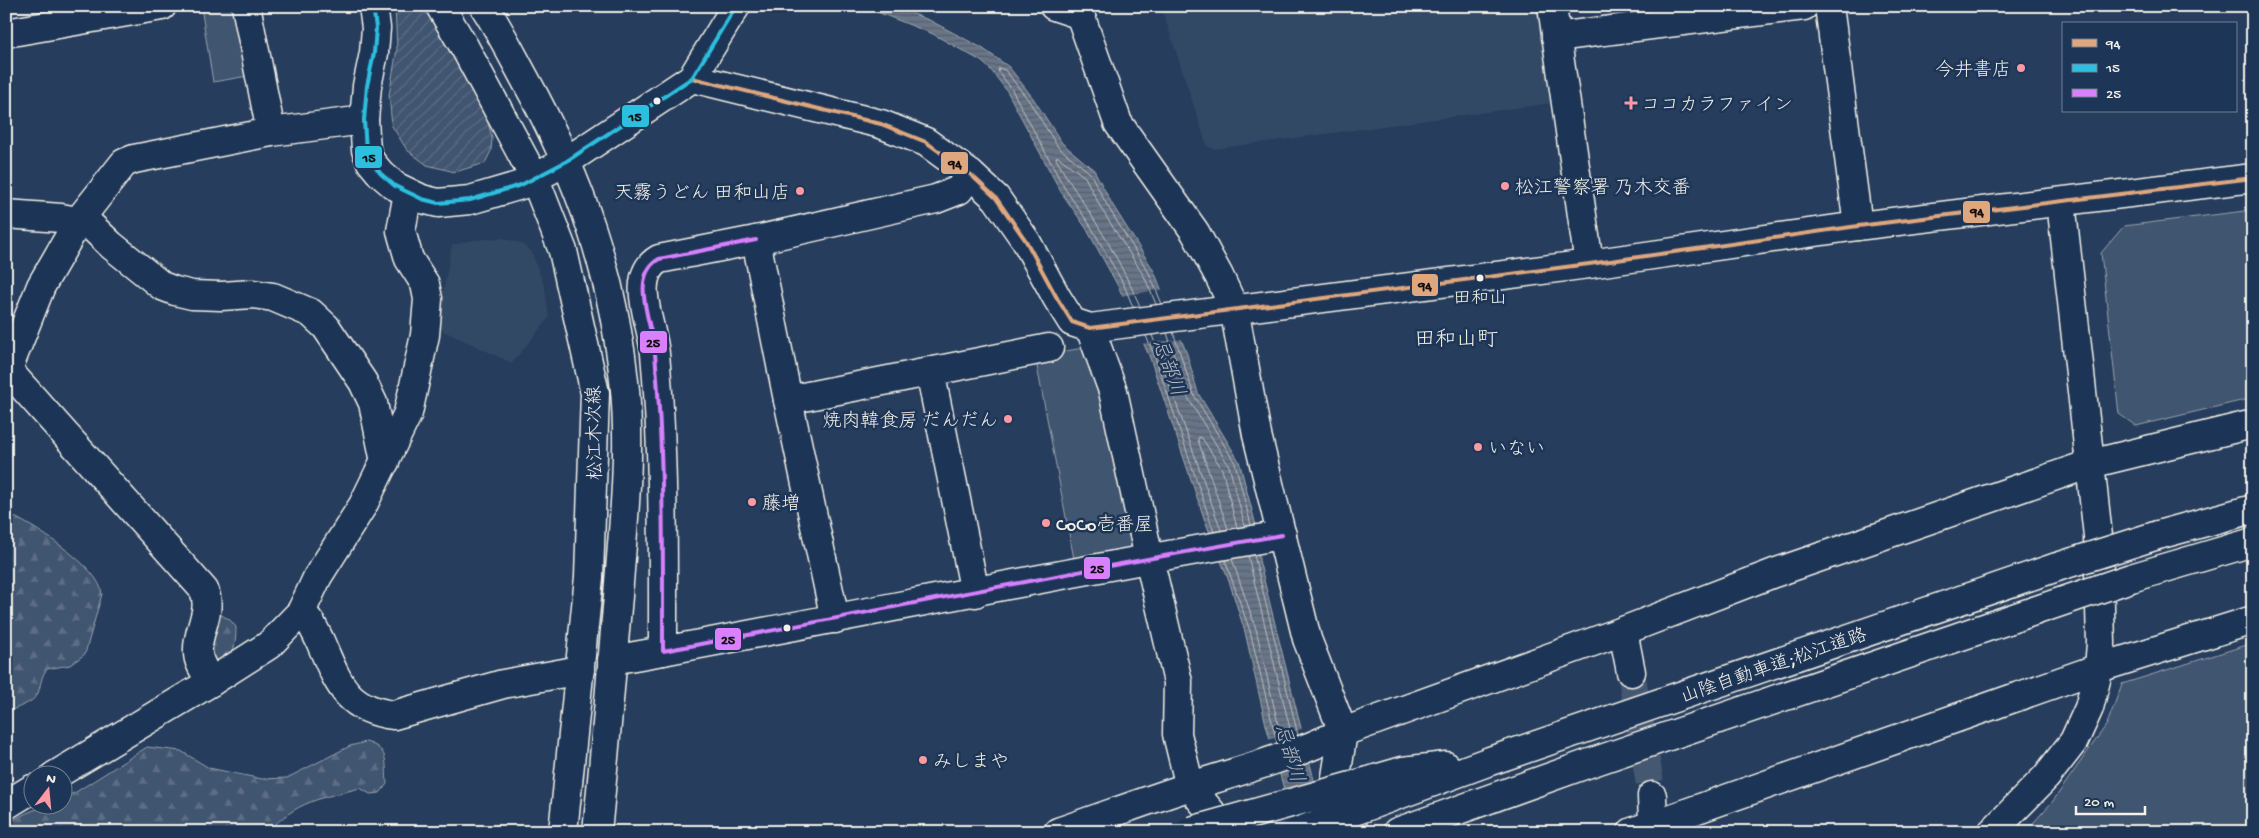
<svg xmlns="http://www.w3.org/2000/svg" width="2259" height="838" font-family="'Gochi Hand','Klee One',sans-serif">
	<defs>
		<pattern id="forest-firs" width="22" height="20" patternUnits="userSpaceOnUse" patternTransform="scale(1.25)"><rect width="22" height="20" fill="#40546f"/><path d="M5 1l3.5 6h-7zM16 11l3.5 6h-7z" fill="#5c6d84"/></pattern>
		<pattern id="garden-furrows" width="10" height="10" patternUnits="userSpaceOnUse" patternTransform="scale(1.25)"><rect width="10" height="10" fill="#40546f"/><path d="M-1 1l2-2M0 10L10 0M9 11l2-2" fill="none" stroke="#5c6d84"/></pattern>
		<pattern id="water-rules" width="6" height="5" patternUnits="userSpaceOnUse" patternTransform="scale(1.25)"><rect width="6" height="5" fill="#677588"/><path d="M0 2.5h6" fill="none" stroke="#585e67"/></pattern>
	</defs>
	<rect width="100%" height="100%" fill="#263d5d"/>
	<filter id="ink" filterUnits="userSpaceOnUse"><feTurbulence type="fractalNoise" baseFrequency=".02" numOctaves="2"/><feDisplacementMap in="SourceGraphic" scale="10" xChannelSelector="R" yChannelSelector="G"/><feConvolveMatrix kernelMatrix="1 2 1 2 8 2 1 2 1" color-interpolation-filters="sRGB"/></filter>
	<g filter="url(#ink)">
		<!-- built -->
		<g fill="#334966">
			<polygon points="1161,6 1543,6 1552,103 1214,149 1207,146"/>
			<polygon points="502,238 520,243 531,251 545,288 549,318 512,363 437,328 452,245 473,240"/>
		</g>
		<!-- forest -->
		<g fill="url(#forest-firs)" stroke="#9aa2ac">
			<path d="M6 513C30 523 101 567 102 594L85 654 70 665 47 669C41 676 41 685 38 693 34 703 16 708 6 712Z"/>
			<path d="M221 615 229 619 236 627C236 645 234 662 213 663L206 655 215 617Z"/>
			<path d="M366 742C390 749 385 762 387 784L380 793 370 794 360 788C322 798 296 801 268 832H6V824C28 812 37 806 62 806L63 798 76 792 147 747 181 751 209 768 262 779 287 778 350 746Z"/>
		</g>
		<!-- park -->
		<g fill="#40546f" stroke="#9aa2ac">
			<polygon points="236,6 248,76 213,82 201,7"/>
			<polygon points="2253,210 2253,398 2136,426 2119,414 2101,253 2124,226"/>
			<polygon points="1090,347 1136,542 1133,549 1074,559 1035,356"/>
			<polygon points="2253,643 2253,832 2025,832 2053,801 2107,724 2122,684"/>
		</g>
		<!-- garden -->
		<polygon fill="url(#garden-furrows)" stroke="#9aa2ac" points="395,6 423,6 485,111 492,138 491,151 485,163 455,172 427,165 407,150 392,126 389,95 397,49"/>
		<!-- water -->
		<polygon fill="url(#water-rules)" stroke="#9fa7ae" points="862,6 894,6 931,21 982,48 1009,67 1033,98 1062,143 1094,170 1112,204 1154,271 1187,354 1198,393 1239,461 1259,537 1259,560 1327,832 1296,832 1266,725 1245,632 1230,584 1204,518 1150,358 1119,288 1086,228 1061,192 1007,91 990,69 981,61 933,34"/>
		<!-- pier -->
		<g fill="#263d5d">
			<polygon points="1165,289 1184,339 1141,344 1120,296"/>
			<polygon points="1304,728 1311,757 1276,769 1268,740"/>
		</g>
		<g fill="none" stroke-linecap="round" stroke-linejoin="round">
			<!-- shore -->
			<g stroke="#bcbfc2" stroke-width="1">
				<path d="M1140 306C1127 277 1112 248 1095 221 1082 200 1068 181 1056 159L1057 156 1085 177 1102 210 1144 276 1156 304"/>
				<polyline points="1133,307 1124,285 1090,225 1065,189 1011,88 998,71 999,68 1005,70 1029,101 1058,147 1090,173 1108,207 1149,273 1162,304"/>
				<polyline points="1173,332 1194,395 1235,463 1251,525"/>
				<polyline points="1167,333 1188,398 1229,466 1245,526"/>
				<polyline points="1152,335 1221,530"/>
				<polyline points="1146,336 1155,357 1214,532"/>
				<polyline points="1228,529 1198,440 1199,437 1202,438 1222,469 1237,528"/>
				<polyline points="1254,555 1298,735"/>
				<polyline points="1248,556 1292,737"/>
				<polyline points="1232,559 1256,629 1282,741"/>
				<polyline points="1225,560 1250,631 1277,743"/>
			</g>
			<!-- minor-tunnel -->
			<polyline stroke="#455872" stroke-width="28" stroke-dasharray="28 14" stroke-linecap="butt" points="1631,672 1652,796"/>
			<defs>
				<g id="minor">
					<polyline points="246,6 271,132 364,120"/>
					<polyline points="373,6 376,28 374,53 367,86 364,120 366,150 371,162 381,174 395,186 422,199 438,203 470,200 521,185 567,161 692,78 736,6"/>
					<polyline points="1054,6 1078,14 1082,20 1118,123 1195,232 1219,276 1234,308 1257,435 1307,639 1343,732 1336,777 1354,832"/>
					<polyline points="1552,6 1589,264"/>
					<polyline points="1829,6 1858,226"/>
					<polyline points="6,33 162,6"/>
					<polyline points="1556,37 1804,6"/>
					<polyline points="692,78 881,124 926,142 970,174 996,198 1026,241 1057,298 1072,322 1090,328 1589,264 1858,226 2253,178"/>
					<polyline points="6,214 61,218 88,223 111,245 162,286 175,291 192,295 221,296 253,294 273,297 311,313 326,327 363,382 373,403 385,462"/>
					<path d="M756 240 659 259C628 277 653 325 655 354 664 453 663 552 663 651 869 613 1075 570 1282 535"/>
					<polyline points="1090,328 1113,391 1149,558 1178,682 1177,734 1190,787 1212,813 1217,832"/>
					<path d="M6 368 204 590C213 613 196 631 198 653 198 663 206 673 211 682"/>
					<polyline points="8,369 41,286 79,220 124,163 134,159 271,132"/>
					<polyline points="930,371 975,593"/>
					<polyline points="788,400 756,240 936,199 959,190 970,174"/>
					<path d="M301 612C311 620 314 629 320 641 338 682 345 709 394 715L503 684 580 670"/>
					<polyline points="835,619 788,400 1049,348"/>
					<polyline points="1623,631 1631,672"/>
					<polyline points="612,660 663,651"/>
					<polyline points="54,776 211,682 269,645 301,612 318,576 363,505 408,413 425,335 428,299 425,284 409,259 401,231 408,193"/>
					<polyline points="1652,796 1653,824"/>
					<polyline points="6,805 32,789"/>
					<path d="M1058 832C1102 817 1145 801 1188 787 1240 771 1294 756 1343 732L1623 631 1774 573 2090 464 2253 424"/>
					<polyline points="1632,832 2099,668 2253,620"/>
					<polyline points="1992,832 2046,777 2074,741 2089,708 2099,668 2101,643 2098,536 2061,202"/>
				</g>
				<g id="major">
					<polyline points="440,6 465,48 535,179 563,251 595,393 589,577 563,832"/>
					<path d="M484 6C499 29 511 53 524 77 580 179 614 274 625 390 631 458 623 528 618 596 611 675 605 753 597 832"/>
				</g>
				<g id="highway">
					<polyline points="2158,535 2253,509"/>
					<polyline points="2131,578 2253,542"/>
					<polyline points="1362,783 1403,771 1446,766"/>
					<polyline points="1368,806 1490,761 2057,567"/>
					<polyline points="1397,832 1587,764 2034,611"/>
				</g>
			</defs>
			<!-- minor casing -->
			<use href="#minor" stroke="#f4f1e8" stroke-width="31"/>
			<!-- major casing -->
			<use href="#major" stroke="#f4f1e8" stroke-width="31"/>
			<!-- highway casing -->
			<use href="#highway" stroke="#f4f1e8" stroke-width="31"/>
			<!-- minor -->
			<use href="#minor" stroke="#1d3557" stroke-width="28"/>
			<!-- major -->
			<use href="#major" stroke="#1d3557" stroke-width="28"/>
			<!-- highway -->
			<use href="#highway" stroke="#1d3557" stroke-width="28"/>
			<defs>
				<g id="highway-bridge">
					<polyline points="2057,567 2158,535"/>
					<polyline points="2034,611 2131,578"/>
					<polyline points="1191,831 1362,783"/>
					<polyline points="1297,832 1368,806"/>
				</g>
			</defs>
			<!-- highway-bridge casing -->
			<use href="#highway-bridge" stroke="#f4f1e8" stroke-width="31" stroke-linecap="butt"/>
			<!-- highway-bridge -->
			<use href="#highway-bridge" stroke="#1d3557" stroke-width="28"/>
			<defs>
				<polyline id="bus-1" points="692,78 881,124 926,142 970,174 996,198 1026,241 1057,298 1072,322 1090,328 1589,264 1858,226 2253,178"/>
				<polyline id="bus-2" points="373,6 376,28 374,53 367,86 364,120 366,150 371,162 381,174 395,186 422,199 438,203 470,200 521,185 567,161 692,78 736,6"/>
				<path id="bus-3" d="M756 240 659 259C628 277 653 325 655 354 664 453 663 552 663 651 869 613 1075 570 1282 535"/>
			</defs>
			<!-- bus-1 casing -->
			<use href="#bus-1" stroke="#1d3557" stroke-width="8"/>
			<!-- bus-2 casing -->
			<use href="#bus-2" stroke="#1d3557" stroke-width="8"/>
			<!-- bus-3 casing -->
			<use href="#bus-3" stroke="#1d3557" stroke-width="8"/>
			<!-- bus-1 -->
			<use href="#bus-1" stroke="#dfa77e" stroke-width="4"/>
			<!-- bus-2 -->
			<use href="#bus-2" stroke="#2dbfdf" stroke-width="4"/>
			<!-- bus-3 -->
			<use href="#bus-3" stroke="#d880ff" stroke-width="4"/>
		</g>
	</g>
	<!-- markers -->
	<g fill="#ff9aa2" stroke="#1d3557" stroke-width="2">
		<circle cx="2021" cy="68" r="5"/>
		<path d="M1628.5 95.5h5v5h5v5h-5v5h-5v-5h-5v-5h5z"/>
		<circle cx="1505" cy="186" r="5"/>
		<circle cx="800" cy="191" r="5"/>
		<circle cx="1008" cy="419" r="5"/>
		<circle cx="1478" cy="447" r="5"/>
		<circle cx="752" cy="502" r="5"/>
		<circle cx="1046" cy="523" r="5"/>
		<circle cx="923" cy="760" r="5"/>
	</g>
	<g fill="#f4f1e8" stroke="#1d3557" stroke-width="2">
		<circle cx="657" cy="101" r="4.5"/>
		<circle cx="1480" cy="278" r="4.5"/>
		<circle cx="787" cy="628" r="4.5"/>
	</g>
	<g text-anchor="middle" stroke-width="5" stroke-linejoin="round" paint-order="stroke">
		<!-- bus labels -->
		<g font-size="18" fill="#f4f1e8" stroke="#1d3557">
			<text x="1480" y="303">田和山</text>
		</g>
		<!-- poi labels -->
		<g font-size="19" fill="#f4f1e8" stroke="#1d3557" text-anchor="start">
			<text x="2011" y="75" text-anchor="end">今井書店</text>
			<text x="1641" y="110">ココカラファイン</text>
			<text x="1515" y="193">松江警察署 乃木交番</text>
			<text x="790" y="198" text-anchor="end">天霧うどん 田和山店</text>
			<text x="998" y="426" text-anchor="end">焼肉韓食房 だんだん</text>
			<text x="1488" y="454">いない</text>
			<text x="762" y="509">藤増</text>
			<text x="1056" y="530">CoCo壱番屋</text>
			<text x="933" y="767">みしまや</text>
		</g>
		<!-- street labels -->
		<g font-size="19" fill="#f4f1e8" stroke="#1d3557">
			<text transform="translate(593 433) rotate(-91)" y="7">松江木次線</text>
			<text transform="translate(1773 664) rotate(-19)" y="7">山陰自動車道;松江道路</text>
		</g>
		<!-- water labels -->
		<g font-size="20" font-style="italic" fill="#bcbfc2" stroke="#1d3557">
			<text transform="translate(1170 367) rotate(70)" y="7">忌部川</text>
			<text transform="translate(1291 753) rotate(74)" y="7">忌部川</text>
		</g>
		<!-- quarter labels -->
		<g font-size="21" fill="#f4f1e8" stroke="#1d3557">
			<text x="1456" y="345">田和山町</text>
		</g>
	</g>
	<g stroke="#1d3557" stroke-width="2">
		<rect x="621" y="104" width="29" height="24" rx="5" fill="#2dbfdf"/>
		<rect x="354" y="145" width="29" height="24" rx="5" fill="#2dbfdf"/>
		<rect x="940" y="151" width="29" height="24" rx="5" fill="#dfa77e"/>
		<rect x="1962" y="200" width="29" height="24" rx="5" fill="#dfa77e"/>
		<rect x="1411" y="273" width="28" height="24" rx="5" fill="#dfa77e"/>
		<rect x="639" y="330" width="29" height="24" rx="5" fill="#d880ff"/>
		<rect x="1083" y="556" width="28" height="24" rx="5" fill="#d880ff"/>
		<rect x="714" y="627" width="28" height="24" rx="5" fill="#d880ff"/>
	</g>
	<g font-size="14" text-anchor="middle" font-weight="bold" fill="#111">
		<text x="635" y="121">15</text>
		<text x="369" y="162">15</text>
		<text x="955" y="168">94</text>
		<text x="1977" y="216">94</text>
		<text x="1425" y="290">94</text>
		<text x="653" y="347">25</text>
		<text x="1097" y="573">25</text>
		<text x="728" y="644">25</text>
	</g>
	<!-- margin -->
	<rect width="2259" height="838" fill="none" stroke="#1d3557" stroke-width="25"/>
	<rect x="12" y="12" width="2234" height="813" fill="none" stroke="#f4f1e8" stroke-width="2" filter="url(#ink)"/>
	<!-- legend -->
	<rect x="2062" y="22" width="175" height="90" fill="#1d3557" stroke="#738091"/>
	<rect x="2072" y="39" width="25" height="8" fill="#dfa77e" stroke="#738091"/>
	<text x="2106" y="48" font-size="15" fill="#f4f1e8">94</text>
	<rect x="2072" y="64" width="25" height="8" fill="#2dbfdf" stroke="#738091"/>
	<text x="2106" y="72" font-size="15" fill="#f4f1e8">15</text>
	<rect x="2072" y="89" width="25" height="8" fill="#d880ff" stroke="#738091"/>
	<text x="2106" y="98" font-size="15" fill="#f4f1e8">25</text>
	<!-- north arrow -->
	<g transform="translate(48 790) rotate(16)"><circle r="24" fill="#1d3557" stroke="#738091"/>
	<path d="M0-4L9 19L0 12L-9 19Z" fill="#ff9aa2"/>
	<text y="-8" font-size="14" font-weight="bold" text-anchor="middle" fill="#f4f1e8">N</text>
	</g>
	<!-- scale -->
	<path d="M2076 806v8h69v-8" fill="none" stroke="#f4f1e8" stroke-width="2.5"/>
	<text x="2084" y="806" font-size="15" fill="#f4f1e8" stroke="#1d3557" stroke-width="4" paint-order="stroke">20 m</text>
</svg>
